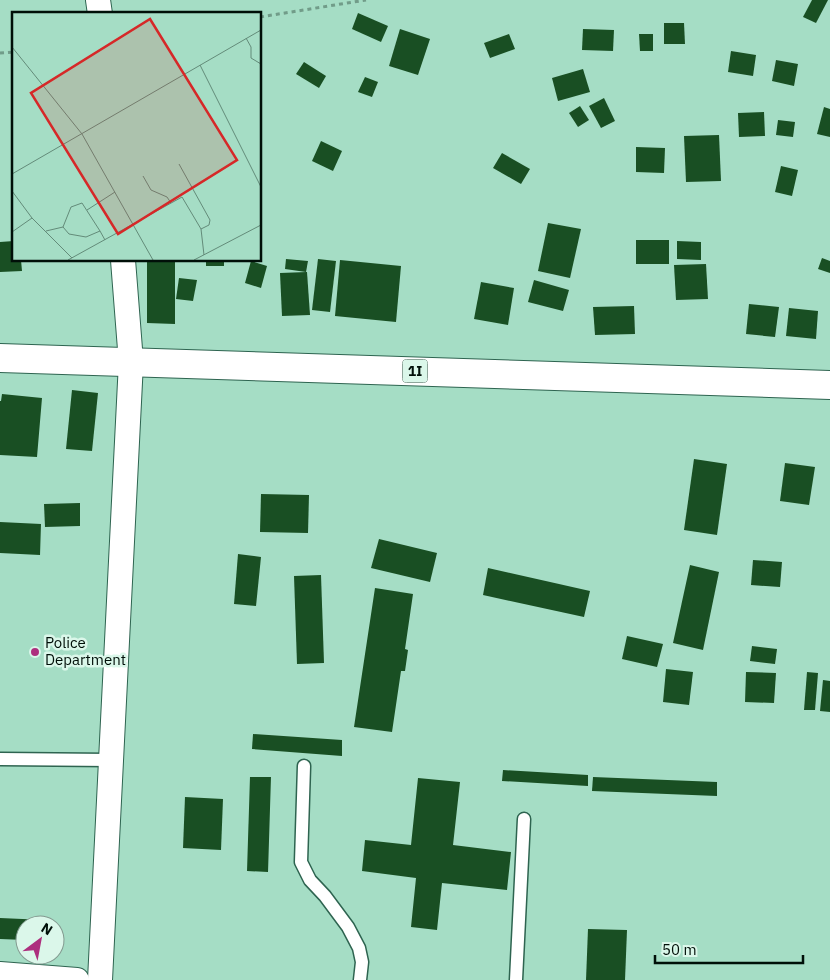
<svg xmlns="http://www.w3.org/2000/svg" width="830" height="980" font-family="'IBM Plex Sans',sans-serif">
	<rect width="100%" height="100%" fill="#a5ddc5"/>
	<!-- building -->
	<g fill="#194f23">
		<polygon points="812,0 828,0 816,23 803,17"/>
		<polygon points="358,13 388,26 381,42 352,29"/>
		<polygon points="664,23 684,23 685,44 664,44"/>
		<polygon points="400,29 430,39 418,75 389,66"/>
		<polygon points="583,29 614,30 613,51 582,50"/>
		<polygon points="509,34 515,49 490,58 484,43"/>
		<polygon points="639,34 653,34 653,51 640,51"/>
		<polygon points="731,51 756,55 753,76 728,72"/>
		<polygon points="776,60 798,64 794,86 772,81"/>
		<polygon points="304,62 326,76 319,88 296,74"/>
		<polygon points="583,69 590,92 558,101 552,78"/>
		<polygon points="365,77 378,82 372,97 358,92"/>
		<polygon points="604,98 615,121 601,128 589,106"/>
		<polygon points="580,106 589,120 578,127 569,113"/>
		<polygon points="824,107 830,109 830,137 817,134"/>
		<polygon points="764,112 765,136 739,137 738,113"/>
		<polygon points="778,120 795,122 793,137 776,135"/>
		<polygon points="719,135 721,181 686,182 684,136"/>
		<polygon points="321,141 342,151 333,171 312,161"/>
		<polygon points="636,147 665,148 664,173 636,172"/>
		<polygon points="502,153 530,169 521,184 493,168"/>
		<polygon points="781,166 798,170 792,196 775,192"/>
		<polygon points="548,223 581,229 570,278 538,271"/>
		<rect x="636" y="240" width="33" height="24"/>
		<polygon points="14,241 14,260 21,260 22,271 0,272 0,242"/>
		<polygon points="677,241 701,242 701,260 677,259"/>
		<polygon points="822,258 830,261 830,273 818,269"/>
		<polygon points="286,259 308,261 306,272 285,269"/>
		<polygon points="318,259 336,261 330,312 312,310"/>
		<polygon points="147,260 175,260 175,324 147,323"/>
		<rect x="206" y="260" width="18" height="6"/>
		<polygon points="340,260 401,266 396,322 335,316"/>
		<polygon points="251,261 267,266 261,288 245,283"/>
		<polygon points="706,264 708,299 676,300 674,265"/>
		<polygon points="307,272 310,315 282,316 280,273"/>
		<polygon points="179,278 197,280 193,301 176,299"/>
		<polygon points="534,280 569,290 563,311 528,302"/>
		<polygon points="481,282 514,288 508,325 474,319"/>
		<polygon points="749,304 779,307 775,337 746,334"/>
		<polygon points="634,306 635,334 595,335 593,307"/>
		<polygon points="789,308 818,311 816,339 786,336"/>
		<polygon points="72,390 98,393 92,451 66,449"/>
		<polygon points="2,394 42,398 37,457 0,455 0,401 1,401"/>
		<polygon points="694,459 727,464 717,535 684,530"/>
		<polygon points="785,463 815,467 809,505 780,501"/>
		<polygon points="261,494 309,495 308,533 260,532"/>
		<polygon points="80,503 80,526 45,527 44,504"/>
		<polygon points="0,522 41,524 40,555 0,553"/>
		<polygon points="379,539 437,553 430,582 371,568"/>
		<polygon points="238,554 261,557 256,606 234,604"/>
		<polygon points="753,560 782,562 780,587 751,585"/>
		<polygon points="690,565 719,572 703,650 673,643"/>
		<polygon points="488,568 590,591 584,617 483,595"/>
		<polygon points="321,575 324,663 297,664 294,576"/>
		<polygon points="375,588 413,594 405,649 408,650 405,671 401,671 392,732 354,727"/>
		<polygon points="627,636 663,644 657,667 622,659"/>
		<polygon points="752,646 777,649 775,664 750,661"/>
		<polygon points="666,669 693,672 689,705 663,702"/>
		<polygon points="746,672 776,673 774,703 745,702"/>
		<polygon points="807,672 818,673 815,710 804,710"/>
		<polygon points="823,680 830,681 830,712 820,711"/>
		<polygon points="253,734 342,740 342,756 252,749"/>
		<polygon points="503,770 588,775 588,786 502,781"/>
		<polygon points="250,777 271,777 268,872 247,871"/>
		<polygon points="593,777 717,782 717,796 592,791"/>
		<polygon points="418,778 460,782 453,845 511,852 507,890 442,883 437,930 411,927 416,878 362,871 365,840 411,845"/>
		<polygon points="185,797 223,799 221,850 183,848"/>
		<polygon points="0,918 45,920 45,925 25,925 25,940 0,939"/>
		<polygon points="588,929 627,930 625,980 586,980"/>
	</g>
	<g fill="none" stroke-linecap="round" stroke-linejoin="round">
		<defs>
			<g id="service">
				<polyline points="0,759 111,760"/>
				<polyline points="304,766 301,862 310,880 325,896 348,927 359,948 362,962 360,980"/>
				<polyline points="516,980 524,819"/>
			</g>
			<g id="minor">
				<polyline points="98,0 100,14"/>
				<polyline points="0,974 77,980"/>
				<polyline points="100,980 131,362 123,260"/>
			</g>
			<polyline id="trunk" points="0,358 830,385"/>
		</defs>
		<!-- service casing -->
		<use href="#service" stroke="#2e6450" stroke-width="15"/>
		<!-- minor casing -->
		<use href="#minor" stroke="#2e6450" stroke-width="26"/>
		<!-- trunk casing -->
		<use href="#trunk" stroke="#2e6450" stroke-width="30"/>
		<!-- path -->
		<g stroke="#719c89" stroke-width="3" stroke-dasharray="4 4" stroke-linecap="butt">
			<polyline points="260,17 366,0"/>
			<polyline points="0,53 14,52"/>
		</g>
		<!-- service -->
		<use href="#service" stroke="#fff" stroke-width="12"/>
		<!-- minor -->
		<use href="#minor" stroke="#fff" stroke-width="24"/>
		<!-- trunk -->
		<use href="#trunk" stroke="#fff" stroke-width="28"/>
	</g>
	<!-- markers -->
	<circle fill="#ad2f7e" stroke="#dbf7ea" stroke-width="2" cx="35" cy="652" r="5"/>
	<g text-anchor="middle" stroke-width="5" stroke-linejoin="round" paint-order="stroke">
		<!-- shield labels -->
		<rect fill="#dbf7ea" stroke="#42554c" stroke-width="1" x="402.5" y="359.5" width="25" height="23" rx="4"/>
		<g font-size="14" font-weight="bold" fill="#000f08">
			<text x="415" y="376">1I</text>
		</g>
		<!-- poi labels -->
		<g font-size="15" fill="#000f08" stroke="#dbf7ea" text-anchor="start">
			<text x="45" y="648">Police<tspan x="45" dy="17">Department</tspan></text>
		</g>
	</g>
	<!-- overview -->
	<g transform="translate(12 12)">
		<rect width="249" height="249" fill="#a5ddc5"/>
		<path fill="none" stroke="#638b79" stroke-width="1" d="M234 26 239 35V46L249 52M0 35 70 122 141 248M188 53 249 175M167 152 198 208 197 213 189 217M0 162 249 18M131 164 139 178 155 185 159 191M0 179 20 206 0 220M75 198 103 180M20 206 60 246M51 215 59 195 70 191 88 219M34 219 51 215 57 222 74 225 88 219 93 228M56 248 170 185 189 217 192 243M182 248 249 213"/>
		<path fill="#d62828" fill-opacity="0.15" stroke="#d62828" stroke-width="2.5" d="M138 7 225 148 106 222 19 81Z"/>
		<rect width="249" height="249" fill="none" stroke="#000f08" stroke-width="2.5"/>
	</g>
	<!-- north arrow -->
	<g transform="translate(40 940) rotate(32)"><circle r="24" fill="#dbf7ea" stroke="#839a90"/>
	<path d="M0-4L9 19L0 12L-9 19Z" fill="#ad2f7e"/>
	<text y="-8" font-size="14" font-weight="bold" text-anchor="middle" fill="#000f08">N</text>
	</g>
	<!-- scale -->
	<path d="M655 955v8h148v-8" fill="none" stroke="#000f08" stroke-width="2.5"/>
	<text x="662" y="955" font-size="15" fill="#000f08" stroke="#dbf7ea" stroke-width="4" paint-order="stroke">50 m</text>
</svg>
